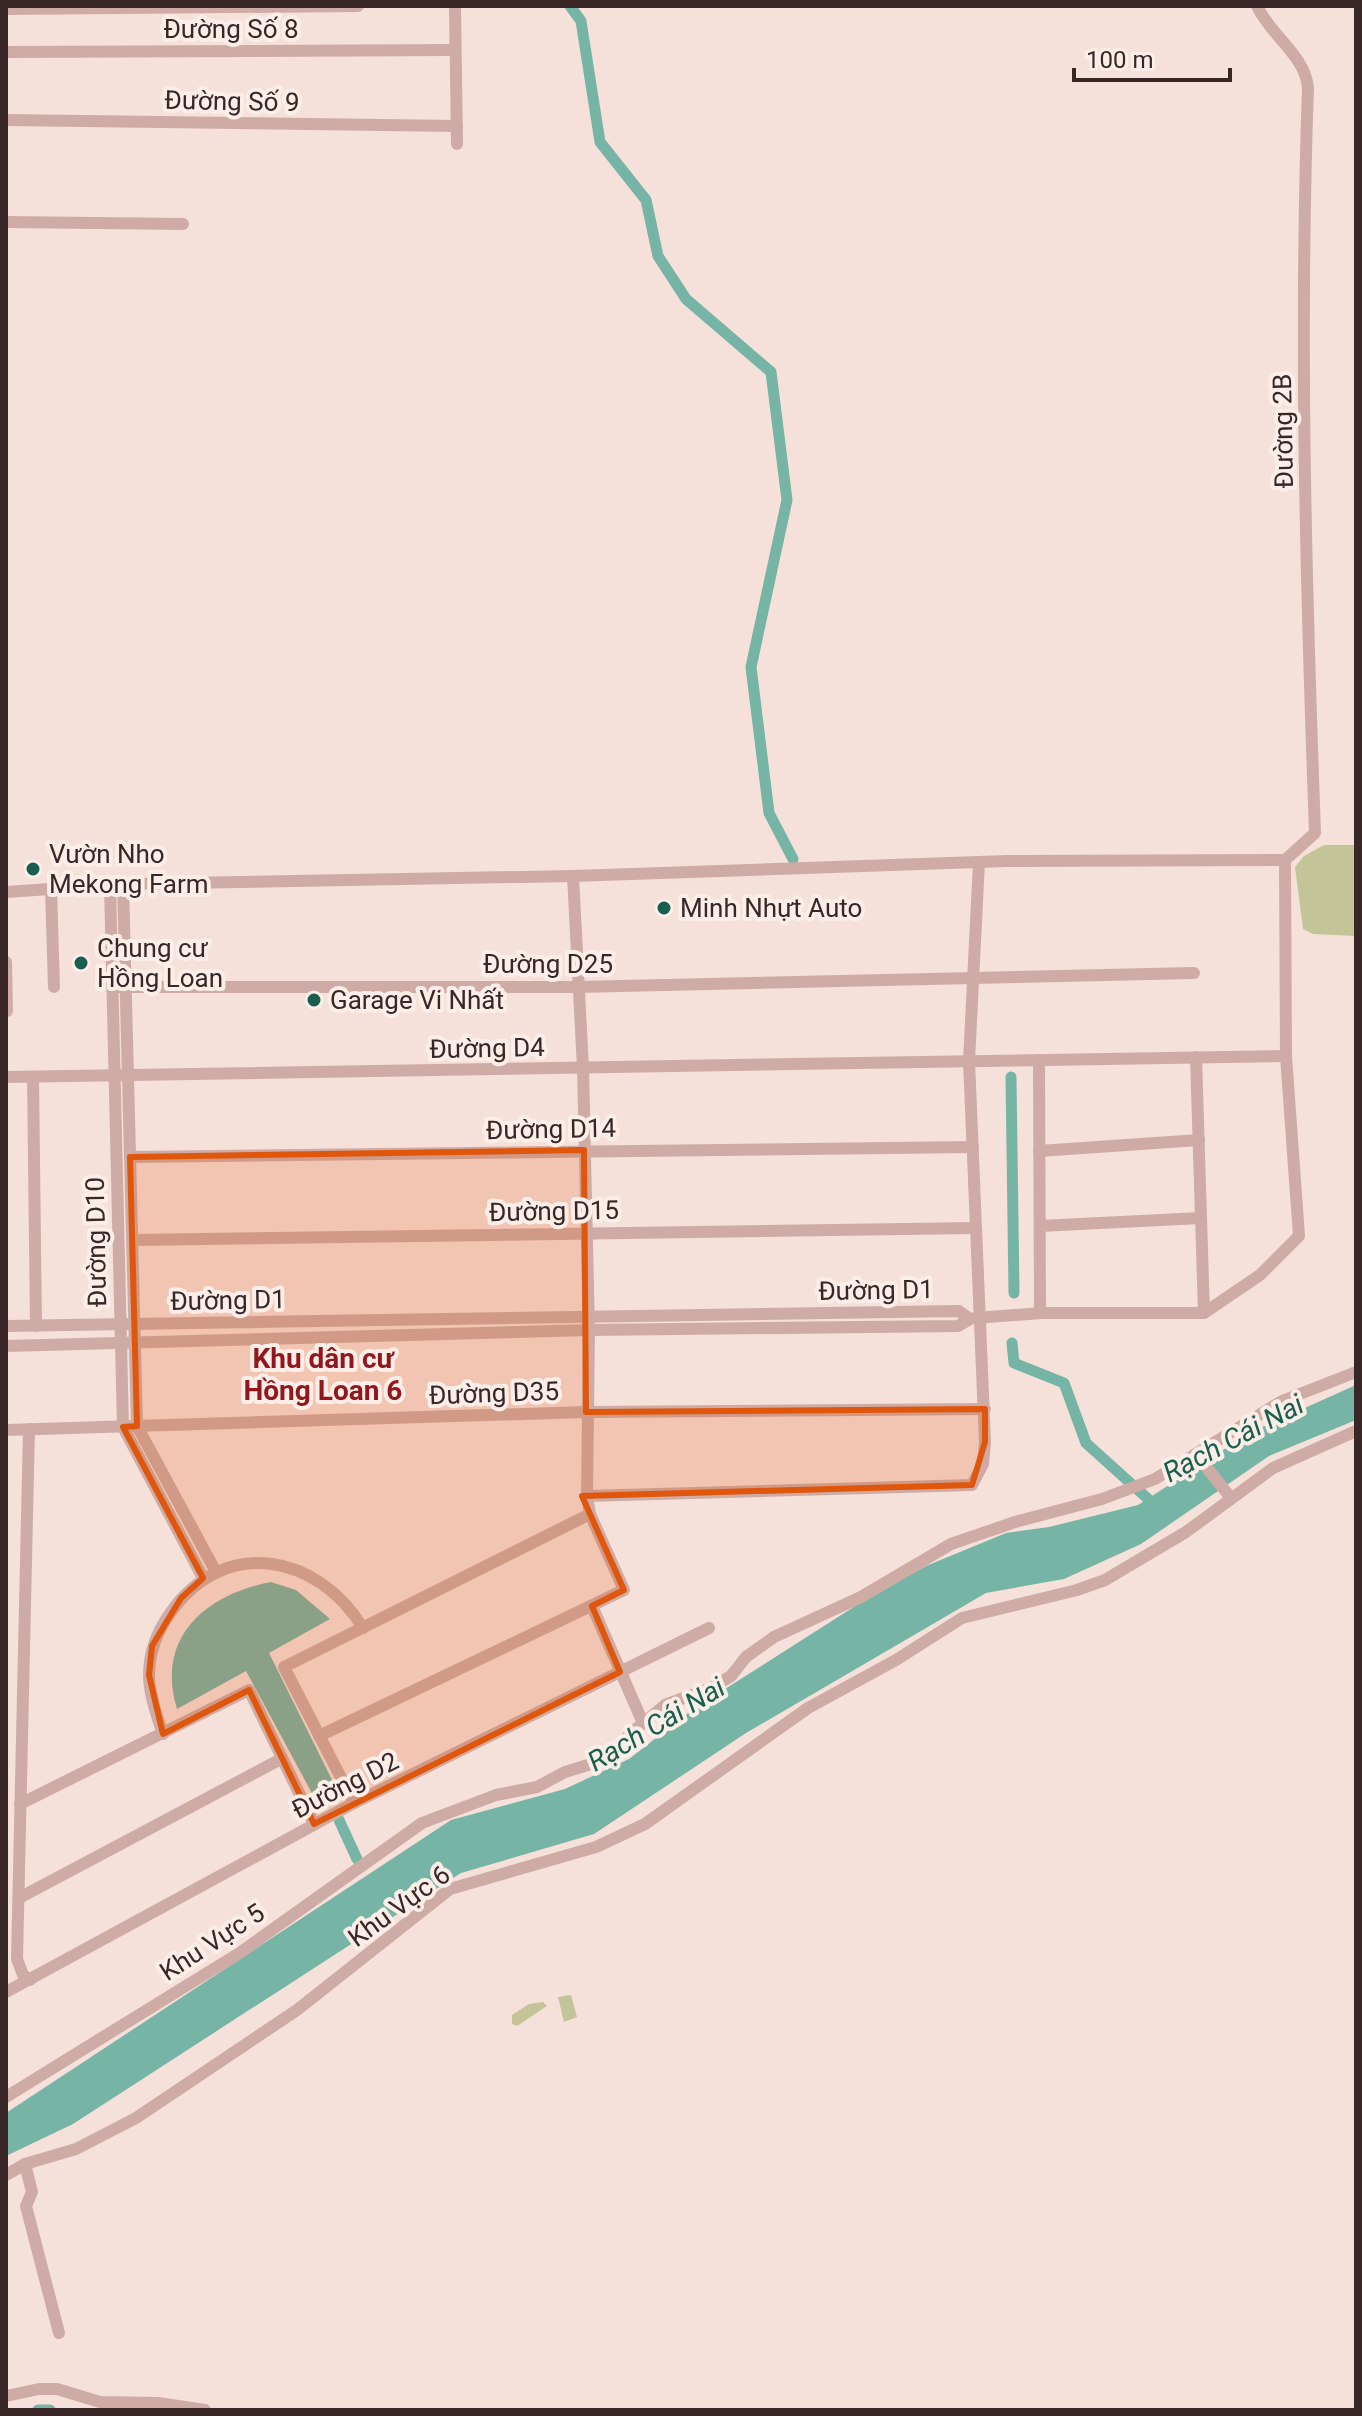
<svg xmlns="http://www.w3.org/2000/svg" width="1362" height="2416" font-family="Roboto,sans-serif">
	<rect width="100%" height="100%" fill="#f5e1da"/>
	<!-- green -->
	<g fill="#c3c599">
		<polygon points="1324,845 1356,845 1356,936 1313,934 1303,929 1295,867 1304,856"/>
		<polygon points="571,1995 577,2017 564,2022 558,1997"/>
		<polygon points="543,2002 547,2006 517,2026 512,2024 512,2015 529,2004"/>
	</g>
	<!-- water -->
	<g fill="#76b5a5">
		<polygon points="1356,1385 1356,1420 1269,1456 1141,1544 1064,1579 986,1593 746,1733 594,1834 461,1873 73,2124 6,2156 6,2113 451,1820 565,1789 629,1759 692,1710 860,1603 926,1566 1006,1533 1049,1527 1138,1505 1251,1432"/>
		<path d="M271 1582 296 1590 330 1619 269 1653 340 1796 320 1808 246 1671 177 1709C155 1637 206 1594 271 1582Z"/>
	</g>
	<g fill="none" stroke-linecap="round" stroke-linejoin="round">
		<!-- canal -->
		<g stroke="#76b5a5" stroke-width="11">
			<polyline points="570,6 581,21 600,142 646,200 658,256 686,299 771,372 787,500 751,667 769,813 793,859"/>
			<polyline points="1011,1077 1014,1293"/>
			<polyline points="1012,1343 1014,1363 1064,1383 1086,1443 1157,1507"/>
			<polyline points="339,1820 357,1859"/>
			<polyline points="38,2410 50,2410"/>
		</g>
		<!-- minor -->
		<g stroke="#ceaca5" stroke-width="12">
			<polyline points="455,6 457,144"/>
			<path d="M1257 6C1271 36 1305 55 1308 88 1299 337 1306 585 1315 833L1285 860"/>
			<polyline points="6,9 358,6"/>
			<polyline points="6,52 455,50"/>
			<polyline points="6,120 457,126"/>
			<polyline points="6,222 183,224"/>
			<polyline points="123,884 137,1426 216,1572"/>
			<polyline points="110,885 123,1427 203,1578"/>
			<polyline points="51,889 54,987"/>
			<polyline points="6,892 123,884 573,876 1007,861 1285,860"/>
			<polyline points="6,962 7,1011"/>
			<polyline points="113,987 577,987 1194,973"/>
			<polyline points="1196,1057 1204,1313"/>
			<polyline points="1039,1060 1040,1313"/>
			<polyline points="6,1077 1286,1056"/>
			<polyline points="33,1077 36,1326"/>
			<polyline points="1039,1151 1199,1140"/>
			<polyline points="130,1157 973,1147"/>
			<polyline points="1040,1226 1201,1218"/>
			<polyline points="133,1240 975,1228"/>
			<polyline points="975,1318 1042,1313 1204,1313 1260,1275 1299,1236 1286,1056 1285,860"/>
			<polyline points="6,1326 959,1311 970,1319 958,1326 589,1330 6,1346"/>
			<polyline points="29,1429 17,1959 23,1975 30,1980"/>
			<polyline points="6,1430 586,1412 985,1409"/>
			<polyline points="1196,1454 1231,1498"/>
			<polyline points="587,1496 972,1485 983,1464 985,1442 969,1061 979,862"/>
			<polyline points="592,1606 643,1723"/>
			<path d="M163 1734C157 1716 149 1694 149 1675 149 1652 158 1630 171 1612 225 1536 318 1554 363 1628"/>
			<polyline points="319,1736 624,1590 590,1514 587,1496 589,1330 583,1068 573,876"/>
			<polyline points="354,1803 284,1667 590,1514"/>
			<polyline points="20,1804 249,1690 314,1824"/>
			<polyline points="19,1898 281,1759"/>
			<polyline points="6,1992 354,1803 709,1628"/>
			<polyline points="6,2097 241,1952 422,1823 496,1795 537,1787 565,1772 611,1758 630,1734 665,1705 711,1688 731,1676 746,1657 774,1637 861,1597 951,1544 1015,1522 1102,1499 1155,1479 1282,1401 1356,1372"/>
			<polyline points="25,2164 32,2192 26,2206 59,2333"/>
			<polyline points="6,2175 25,2164 76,2149 136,2118 297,2010 450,1889 596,1847 645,1824 808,1708 896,1660 962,1618 1077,1590 1105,1580 1186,1532 1273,1468 1356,1431"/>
			<polyline points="6,2396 39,2389 57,2389 100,2402 158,2403 205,2410"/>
		</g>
	</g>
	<!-- marked area -->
	<path fill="#df560d" fill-opacity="0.2" stroke="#df560d" stroke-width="6" stroke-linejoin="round" d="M584 1150 586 1412 985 1409V1442L972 1485 582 1496 624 1590 592 1606 620 1672 314 1824 249 1690 163 1734 149 1675 152 1646 181 1598 203 1578 123 1427 137 1426 130 1157Z"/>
	<!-- markers -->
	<g fill="#185f4f" stroke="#fbede7" stroke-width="3">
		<circle cx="33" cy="869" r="8"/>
		<circle cx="664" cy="908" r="8"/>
		<circle cx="81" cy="963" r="8"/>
		<circle cx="314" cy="1000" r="8"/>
	</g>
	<g text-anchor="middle" stroke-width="8" stroke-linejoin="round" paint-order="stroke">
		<!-- street labels -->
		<g font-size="26" fill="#392727" stroke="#fbede7">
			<text x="231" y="38">Đường Số 8</text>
			<text transform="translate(232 101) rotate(1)" y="9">Đường Số 9</text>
			<text transform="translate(1283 431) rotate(-91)" y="9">Đường 2B</text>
			<text x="548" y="973">Đường D25</text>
			<text transform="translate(487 1048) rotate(-1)" y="9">Đường D4</text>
			<text transform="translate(551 1129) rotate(-1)" y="9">Đường D14</text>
			<text transform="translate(554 1211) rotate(-1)" y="9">Đường D15</text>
			<text transform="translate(96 1242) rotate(-91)" y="9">Đường D10</text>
			<text transform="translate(876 1290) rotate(-1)" y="9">Đường D1</text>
			<text transform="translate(228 1300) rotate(-1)" y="9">Đường D1</text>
			<text transform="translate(494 1393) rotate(-2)" y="9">Đường D35</text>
			<text transform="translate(345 1785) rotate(-27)" y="9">Đường D2</text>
			<text transform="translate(399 1906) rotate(-36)" y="9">Khu Vực 6</text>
			<text transform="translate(212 1942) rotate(-33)" y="9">Khu Vực 5</text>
		</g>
		<!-- poi labels -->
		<g font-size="26" fill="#392727" stroke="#fbede7" text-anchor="start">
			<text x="49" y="863">Vườn Nho<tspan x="49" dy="30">Mekong Farm</tspan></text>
			<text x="680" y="917">Minh Nhựt Auto</text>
			<text x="97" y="957">Chung cư<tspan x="97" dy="30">Hồng Loan</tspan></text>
			<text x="330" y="1009">Garage Vi Nhất</text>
		</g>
		<!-- neighbourhood labels -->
		<g font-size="28" font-weight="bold" fill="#91171d" stroke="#fbede7">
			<text x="323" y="1368">Khu dân cư<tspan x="323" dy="32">Hồng Loan 6</tspan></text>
		</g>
		<!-- water labels -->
		<g font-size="28" font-style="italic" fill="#185f4f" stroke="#fbede7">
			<text transform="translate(1233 1438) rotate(-28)" y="10">Rạch Cái Nai</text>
			<text transform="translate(656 1724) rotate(-31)" y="10">Rạch Cái Nai</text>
		</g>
	</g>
	<!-- border -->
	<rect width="1362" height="2416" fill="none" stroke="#392727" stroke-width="16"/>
	<!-- scale -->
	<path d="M1074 68v12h156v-12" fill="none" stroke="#392727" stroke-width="4"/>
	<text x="1086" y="68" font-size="24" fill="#392727" stroke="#fbede7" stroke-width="6" paint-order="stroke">100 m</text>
</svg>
